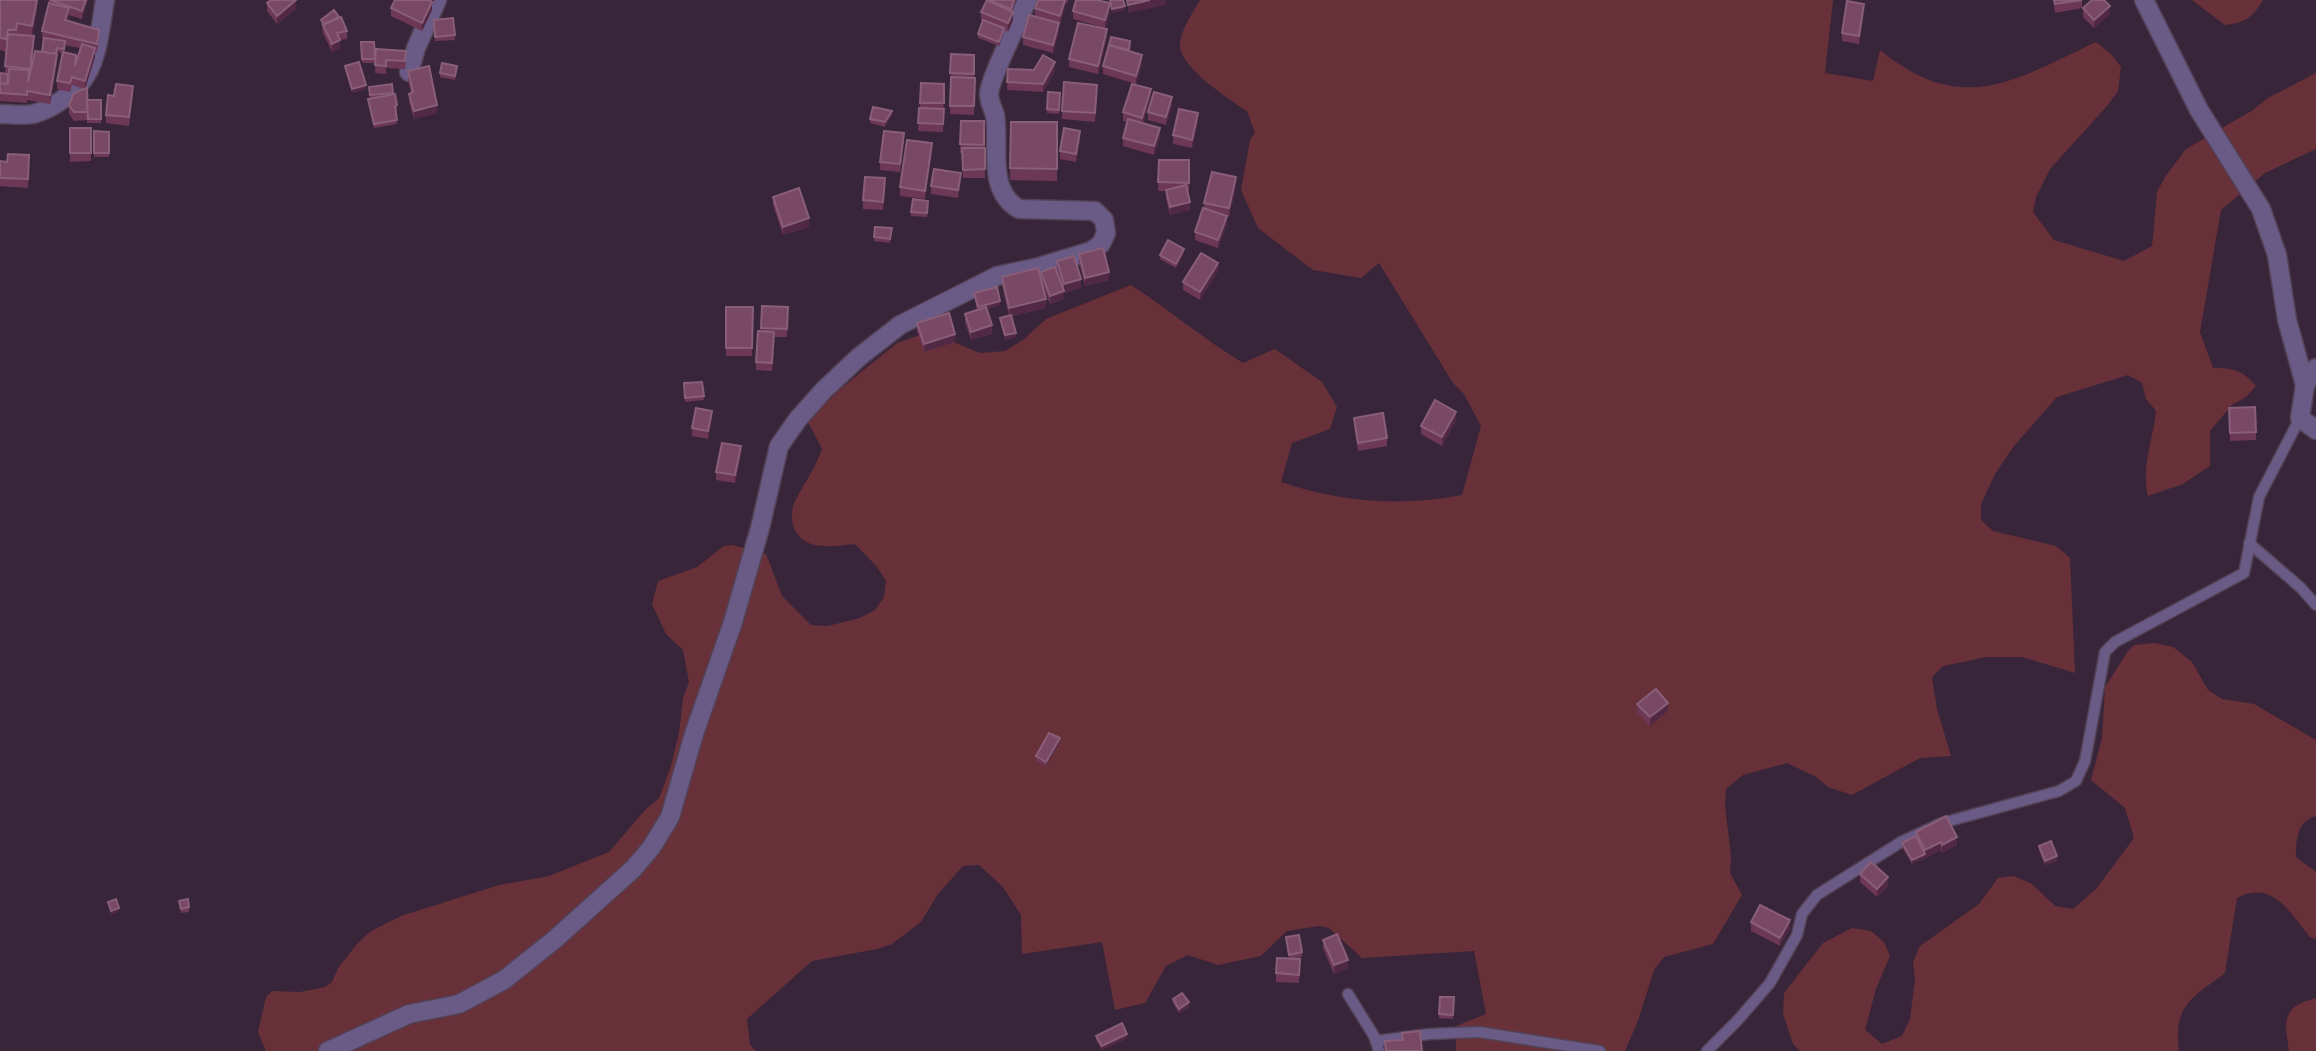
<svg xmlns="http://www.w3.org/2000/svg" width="2316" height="1051" font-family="Cabin,sans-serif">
	<rect width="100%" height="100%" fill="#38253a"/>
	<!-- green -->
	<g fill="#683038">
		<path d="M1200 0H1833L1825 73 1873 81 1880 50C1962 117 2013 81 2096 42L2110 53 2121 67 2118 91 2107 106 2050 169 2036 197 2033 212 2054 240 2124 261 2152 246 2157 192 2165 177 2186 149 2253 110 2268 98 2316 73V149L2265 173 2221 210 2200 332 2213 368C2232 368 2243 370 2256 386L2246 397 2232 405 2210 431V466L2183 484 2148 496C2141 466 2153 441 2156 411L2146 399 2142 383 2128 375 2057 397 2014 446 1995 474 1981 504V520L1993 531 2056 546 2070 558 2075 673 2022 657H1987L1943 666 1932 677 1937 709 1951 756 1920 758 1852 795 1828 787 1816 777 1787 763 1743 775 1726 789 1725 806 1731 856 1730 873 1742 895 1713 944 1664 957 1654 970 1638 1021 1625 1051H1456V1026L1486 1014 1474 951 1362 958 1329 928 1319 926 1287 931 1261 956 1218 965 1188 955 1166 966 1145 1003 1115 1010 1102 942 1022 954 1021 915 1003 887 979 865 963 866 938 894 921 922 892 944 877 949 812 961 747 1019 750 1045 756 1051H266L258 1032 266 997 272 991 300 992 325 987 332 982 338 968 357 944 371 931 401 916 499 885 549 876 609 852 645 810 659 798 662 791 671 766 679 733 683 698 689 682 683 650 666 634 652 604 658 581 697 567 724 546 732 545 766 554 782 596 811 625 828 626 860 618 875 610 884 597 886 581 877 567 855 544C834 546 806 552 795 530 791 522 791 512 794 503 803 485 815 469 822 449L808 422 838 391 897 343 926 333 934 334 980 353 1005 351 1023 340 1046 319 1131 285C1169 310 1204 339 1243 363L1275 349 1322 382 1337 407 1330 429 1292 443 1281 482C1339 502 1403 507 1462 495L1481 426 1464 394 1453 383 1379 263 1361 278 1313 270 1258 228 1241 190 1250 140 1255 133 1247 111C1230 100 1181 68 1180 46 1180 30 1193 13 1200 0Z"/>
		<path d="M2192 0H2263C2253 17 2245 23 2225 25Z"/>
		<path d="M2155 643 2173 647 2192 662 2208 690 2222 699 2254 704 2316 740V816C2297 821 2296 840 2296 857L2316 872V939L2310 937C2290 913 2273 879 2237 898L2225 973C2192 998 2173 1005 2179 1051H1800L1793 1044 1783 1014 1784 993 1823 943 1852 928 1871 931 1884 942 1890 956 1876 989 1865 1030 1882 1044 1902 1036 1910 1019 1915 979 1913 962 1920 946 1979 904 1998 878 2014 876 2032 884 2055 906 2073 909 2096 889 2134 838 2125 808 2091 780 2102 738 2105 687 2128 651 2134 645Z"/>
		<path d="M2316 998V1051H2289C2284 1019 2282 1007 2316 998Z"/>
	</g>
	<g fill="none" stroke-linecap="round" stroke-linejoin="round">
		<defs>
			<g id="service">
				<polyline points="2249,543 2301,588 2316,605"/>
				<polyline points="1348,994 1374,1036 1379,1051"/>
				<polyline points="1376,1041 1430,1034 1479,1032 1600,1051"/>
				<polyline points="1707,1051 1737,1021 1770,983 1797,935 1802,914 1817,895 1901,842 1942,823 2059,791 2076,781 2085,761 2105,652 2115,642 2244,573 2259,497 2300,418"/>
			</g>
			<g id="minor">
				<polyline points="2144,0 2199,110 2261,209 2277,255 2287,320 2305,385"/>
				<polyline points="409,72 416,48 437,0"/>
				<path d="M0 114C11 114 23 116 33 114 54 109 80 89 89 70 99 49 101 23 105 0"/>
				<polyline points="2316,368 2305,385 2300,418 2316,430"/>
				<path d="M328 1051 409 1014 459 1004 504 980 554 940 633 869 651 848 670 817 694 734 733 622 760 528 779 446 798 419 824 390 859 357 900 325 997 276 1039 267 1091 251 1101 244 1106 233 1104 220 1095 211 1019 209C986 190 1000 146 995 115 993 109 989 101 989 94 989 80 1020 19 1027 0"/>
			</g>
		</defs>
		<!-- service casing -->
		<use href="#service" stroke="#534155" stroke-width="13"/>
		<!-- minor casing -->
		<use href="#minor" stroke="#534155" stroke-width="21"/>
		<!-- service -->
		<use href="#service" stroke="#695b85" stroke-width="10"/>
		<!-- minor -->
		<use href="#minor" stroke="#695b85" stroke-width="18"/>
	</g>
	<!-- wall -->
	<g fill="#6d3855" fill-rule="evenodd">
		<path d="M0 0 37 12 32 36 34 45 31 68 42 52 43 39H42V31L49 0H88L82 19 69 15 68 21 99 38 97 52H95V57L85 89 87 100H101V123H87V120L74 121 69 114V105L84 89 72 85 70 92 57 89V81L62 53 57 52V63L50 104 27 100V103L0 101V73L5 74 6 52 0 50ZM65 45 80 48 76 62 64 53Z"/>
		<polygon points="395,0 434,0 432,4 432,10 422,31 391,16 391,8"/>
		<polygon points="1016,0 1012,11 1013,20 1008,32 1004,30 999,46 978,38 978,34 983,21 981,21 981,12 991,2"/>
		<polygon points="1038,0 1068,0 1067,4 1065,3 1065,8 1060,24 1059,24 1059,31 1053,53 1023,45 1023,37 1035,16 1035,8"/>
		<polygon points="1109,0 1123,0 1125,10 1112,13 1110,4 1110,12 1105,28 1073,19 1073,11 1110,3"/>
		<polygon points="2053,0 2082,0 2082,8 2055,13"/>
		<polygon points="267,3 296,9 277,24 267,11"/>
		<polygon points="2083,8 2110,14 2094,28 2083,17"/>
		<polygon points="1864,12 1859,44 1842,41 1842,33"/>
		<polygon points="453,18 455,40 435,41 434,20"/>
		<polygon points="321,20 347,31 347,39 340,40 340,48 332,52 323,33"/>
		<polygon points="1107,37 1098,74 1069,67 1069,59"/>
		<polygon points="361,42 374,42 375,63 362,63"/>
		<polygon points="1130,45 1129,51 1142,64 1136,84 1103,74 1103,66"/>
		<polygon points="376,49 406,60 405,69 386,68 386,74 375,73"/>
		<polygon points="951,54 974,55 974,78 975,78 974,115 950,114"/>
		<polygon points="345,66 366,89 352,93 345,70"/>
		<polygon points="1008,69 1055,71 1043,92 1007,90"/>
		<polygon points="457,70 455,80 440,77 440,73"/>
		<polygon points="408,71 437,113 414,119 409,102 409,94 411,93 408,80"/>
		<polygon points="921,83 944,84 943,132 918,131"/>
		<polygon points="392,84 393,94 397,109 395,110 397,124 374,128 368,103 368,99 370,99 369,87"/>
		<polygon points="1048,92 1060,93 1059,114 1047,113"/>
		<polygon points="1097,93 1095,122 1062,119 1062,111"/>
		<polygon points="133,94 129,126 106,123 106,115 114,96"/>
		<polygon points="1151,98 1143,123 1160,136 1154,155 1123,146 1123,138 1128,122 1123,121 1123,112"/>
		<polygon points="1172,105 1166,125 1148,120 1148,112"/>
		<polygon points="892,115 885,127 870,123 870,119"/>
		<polygon points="961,121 984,121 985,178 963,178 962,153 960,153"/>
		<polygon points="1198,121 1192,148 1173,144 1173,135"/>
		<polygon points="1011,122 1057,122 1057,181 1010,180"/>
		<polygon points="70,128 91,128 91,161 70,162"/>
		<polygon points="94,131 109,132 109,157 94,157"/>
		<polygon points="1080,139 1076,162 1060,159 1060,151"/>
		<polygon points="904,142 900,172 880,170 880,162"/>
		<polygon points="932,151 925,199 900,196 900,187"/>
		<polygon points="29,155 28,188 0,186 0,161 7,162"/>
		<polygon points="1159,160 1189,160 1189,191 1187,191 1190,210 1170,215 1166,198 1166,191 1158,191"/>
		<polygon points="961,181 958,198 931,194 931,186"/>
		<polygon points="1236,186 1229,217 1227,216 1227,224 1218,248 1195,240 1195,232 1204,208 1204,203"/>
		<polygon points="885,187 883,210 863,209 863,200"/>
		<polygon points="773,197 809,227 783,235 773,205"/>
		<polygon points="928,205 927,217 911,216 911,212"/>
		<polygon points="875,227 892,228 890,243 874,241"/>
		<polygon points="1184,253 1176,268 1160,259 1160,255"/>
		<polygon points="1079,254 1109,280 1085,286 1079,262"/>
		<polygon points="1057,261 1081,288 1064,293 1064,291 1064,299 1050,304 1041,280 1041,272 1064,290 1057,269"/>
		<polygon points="1218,271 1200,300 1183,290 1183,282"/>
		<polygon points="1002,277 1046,308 1011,316 1016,337 1005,340 1000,318 1009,316 1002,285"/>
		<polygon points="974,293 1000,305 987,309 992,334 971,340 965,322 965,314 977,310"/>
		<polygon points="762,306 788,307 787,337 774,337 772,371 756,370 756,362 761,331"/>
		<polygon points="726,307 753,307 752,356 726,356"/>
		<polygon points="917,323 955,342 924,352 917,331"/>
		<polygon points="702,382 704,400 685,402 684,383"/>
		<polygon points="2229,408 2256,432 2256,440 2230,441"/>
		<polygon points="1354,418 1387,438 1387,446 1358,451 1354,426"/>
		<polygon points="712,419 708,439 692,436 692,428"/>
		<polygon points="1456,420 1442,446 1421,434 1421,426"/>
		<polygon points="741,454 735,483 716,480 716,472"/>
		<polygon points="1637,704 1668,711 1650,726 1637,712"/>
		<polygon points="1060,742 1046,766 1036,761 1036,756"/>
		<polygon points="1916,832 1957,845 1942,853 1941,850 1912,864 1902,847 1902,843 1916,836"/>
		<polygon points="2039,846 2057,861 2045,865 2039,850"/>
		<polygon points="1860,874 1888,886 1877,897 1860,882"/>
		<polygon points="179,901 189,907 189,912 181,913"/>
		<polygon points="1751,922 1790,928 1780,946 1751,931"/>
		<polygon points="1286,937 1302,952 1302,957 1290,959 1300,968 1299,983 1276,982 1276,973 1289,959"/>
		<polygon points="1323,940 1348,968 1334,974 1323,948"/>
		<polygon points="1440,997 1454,997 1453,1019 1439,1018"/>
		<polygon points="1173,999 1189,1007 1179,1013 1173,1003"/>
		<polygon points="1096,1036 1127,1038 1102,1050 1096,1040"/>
	</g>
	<!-- shaded-wall -->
	<g fill="#522944">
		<polygon points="37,0 37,12 32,38 32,26"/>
		<polygon points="86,0 88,0 82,19 82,11"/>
		<polygon points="296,0 296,9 277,24 277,16"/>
		<polygon points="431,0 434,0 432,4 432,10 422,31 422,23 431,4"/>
		<polygon points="1065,0 1065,8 1060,24 1060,16"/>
		<polygon points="1150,0 1166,0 1166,5 1128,13 1128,5"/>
		<polygon points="1110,3 1110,12 1105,28 1105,20"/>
		<polygon points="1864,4 1864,12 1859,44 1859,36"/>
		<polygon points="1125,6 1125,10 1112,13 1112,9"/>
		<polygon points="2110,6 2110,14 2094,28 2094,20"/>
		<polygon points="69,8 69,16 65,28 65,20"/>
		<polygon points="1013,12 1013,20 1008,32 1008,23"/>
		<polygon points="1059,23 1059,31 1053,53 1053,45"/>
		<polygon points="1004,28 1004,32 999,46 999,42"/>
		<polygon points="1107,29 1107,37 1098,74 1098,66"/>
		<polygon points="340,40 340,48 332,52 332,44"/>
		<polygon points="95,48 95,57 85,89 85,81"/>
		<polygon points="57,54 57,63 50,104 50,95"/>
		<polygon points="1142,55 1142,64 1136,84 1136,76"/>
		<polygon points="1055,62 1055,71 1043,92 1043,84"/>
		<polygon points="366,85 366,89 352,93 352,89"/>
		<polygon points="1151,89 1151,98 1142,126 1142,118"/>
		<polygon points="1172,97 1172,105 1166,125 1166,117"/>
		<polygon points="437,105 437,113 414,119 414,111"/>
		<polygon points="892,111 892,115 885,127 885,122"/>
		<polygon points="1198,113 1198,121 1192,148 1192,140"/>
		<polygon points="1160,128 1160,136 1154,155 1154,146"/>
		<polygon points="1080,131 1080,139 1076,162 1076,154"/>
		<polygon points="932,143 932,151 925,199 925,191"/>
		<polygon points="961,173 961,181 958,198 958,190"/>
		<polygon points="1236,177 1236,186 1229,217 1229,208"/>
		<polygon points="1190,202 1190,210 1170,215 1170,207"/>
		<polygon points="1227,216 1227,224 1218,248 1218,240"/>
		<polygon points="809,218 809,227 783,235 783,227"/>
		<polygon points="1184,249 1184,253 1176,268 1176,264"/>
		<polygon points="1218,263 1218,271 1200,300 1200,292"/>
		<polygon points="1109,272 1109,280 1085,286 1085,278"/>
		<polygon points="1081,279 1081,288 1064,293 1064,284"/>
		<polygon points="1064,291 1064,299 1050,304 1050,296"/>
		<polygon points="1046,299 1046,308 1009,316 1009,308"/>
		<polygon points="1000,301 1000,305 978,311 978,307"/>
		<polygon points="992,325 992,334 971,340 971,332"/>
		<polygon points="1016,333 1016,337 1005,340 1005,335"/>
		<polygon points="955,334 955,342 924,352 924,344"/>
		<polygon points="712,411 712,419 708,439 708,431"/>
		<polygon points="1456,412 1456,420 1442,446 1442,437"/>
		<polygon points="741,446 741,454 735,483 735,475"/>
		<polygon points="1668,703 1668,711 1650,726 1650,717"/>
		<polygon points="1060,738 1060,742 1046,766 1046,762"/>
		<polygon points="1957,837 1957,845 1942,853 1942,845"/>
		<polygon points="1941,842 1941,850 1925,858 1925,850"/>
		<polygon points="1925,854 1925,858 1912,864 1912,860"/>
		<polygon points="2057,856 2057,861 2045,865 2045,861"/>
		<polygon points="1888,877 1888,886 1877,897 1877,889"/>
		<polygon points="119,908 119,912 111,915 111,911"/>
		<polygon points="1790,920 1790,928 1780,946 1780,938"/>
		<polygon points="1348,960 1348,968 1334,974 1334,965"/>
		<polygon points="1189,1002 1189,1007 1179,1013 1179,1009"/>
		<polygon points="1127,1034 1127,1038 1102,1050 1102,1046"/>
	</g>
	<!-- building -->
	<g fill="#794864" stroke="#895e78" stroke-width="2">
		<polygon points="0,0 37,0 32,26 17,23 16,30 8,30 6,39 0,38"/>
		<polygon points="50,0 86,0 82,11"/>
		<polygon points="271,0 296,0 277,16 267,3"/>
		<polygon points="395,0 429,0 432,2 422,23 391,8"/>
		<polygon points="987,0 1013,12 1008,23 981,12"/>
		<polygon points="991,0 1014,0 1011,9 991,1"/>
		<polygon points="1038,0 1065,0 1060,16 1035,8"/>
		<polygon points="1076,0 1096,0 1110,3 1105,20 1073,11"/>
		<polygon points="1110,0 1123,0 1125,6 1112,9"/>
		<polygon points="1127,0 1150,0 1128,5"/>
		<polygon points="2054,0 2082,0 2055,4"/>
		<polygon points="2092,0 2104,0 2110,6 2094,20 2083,8"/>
		<polygon points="1847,1 1864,4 1859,36 1842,33"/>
		<polygon points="49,3 69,8 65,20 99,30 97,44 42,31"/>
		<polygon points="334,10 339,17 324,24 321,20"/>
		<polygon points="1029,15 1059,23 1053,45 1023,37"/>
		<polygon points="341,17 347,31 337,33 340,40 332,44 323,25"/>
		<polygon points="453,18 455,35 435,37 434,20"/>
		<polygon points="983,20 1004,28 999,42 978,34"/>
		<polygon points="1078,23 1107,29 1098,66 1069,59"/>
		<polygon points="8,34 34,36 30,69 5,66"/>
		<polygon points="1111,37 1130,41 1129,50 1109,45"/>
		<polygon points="44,38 65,41 64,49 57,48 56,54 42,52"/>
		<polygon points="361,42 374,42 375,59 362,59"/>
		<polygon points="82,44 95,48 85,81 72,77 70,83 57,81 63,52 76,55 75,66"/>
		<polygon points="1109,45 1142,55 1136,76 1103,66"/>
		<polygon points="376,49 406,51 405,61 386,60 386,66 375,65"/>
		<polygon points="35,51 57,54 50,95 27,91 27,95 0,93 0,83 8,84 9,69 29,70 28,82"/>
		<polygon points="951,54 974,55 974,74 950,73"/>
		<polygon points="1043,55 1055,62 1043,84 1007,82 1008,69 1034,70"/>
		<polygon points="359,62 366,85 352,89 345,66"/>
		<polygon points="442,63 457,66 455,76 440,73"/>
		<polygon points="429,66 437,105 414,111 409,94 413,92 408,71"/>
		<polygon points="0,73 8,74 7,84 0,83"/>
		<polygon points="951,77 975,78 974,106 950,106"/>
		<polygon points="1064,82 1097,85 1095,113 1062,111"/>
		<polygon points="921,83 944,84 944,103 920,103"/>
		<polygon points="116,84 133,86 129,117 106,115 108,95 114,96"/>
		<polygon points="392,84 393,93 370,95 369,87"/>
		<polygon points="1132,84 1151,89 1142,118 1123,112"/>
		<polygon points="87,88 88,112 74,112 69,105 74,93"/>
		<polygon points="1048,92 1060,93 1059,110 1047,109"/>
		<polygon points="1154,92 1172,97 1166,117 1148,112"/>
		<polygon points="395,94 397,105 395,106 397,120 374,124 368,99"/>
		<polygon points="87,100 101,100 101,119 88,119"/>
		<polygon points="873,107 892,111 885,122 870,119"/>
		<polygon points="919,108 944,109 943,124 918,123"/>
		<polygon points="1179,109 1198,113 1192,140 1173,135"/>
		<polygon points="1128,119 1160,128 1154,146 1123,138"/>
		<polygon points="961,121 984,121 984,145 960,144"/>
		<polygon points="1011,122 1057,122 1057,169 1010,168"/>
		<rect x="70" y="128" width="21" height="25"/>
		<polygon points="1064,128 1080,131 1076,154 1060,151"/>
		<polygon points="94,131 109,132 109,153 94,153"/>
		<polygon points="884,131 904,133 900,164 880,162"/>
		<polygon points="907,140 932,143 925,191 900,187"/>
		<polygon points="962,148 985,148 985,169 963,170"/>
		<polygon points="8,154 29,155 28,179 0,178 0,161 7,162"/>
		<polygon points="1159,160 1189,160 1189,183 1158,182"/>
		<polygon points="934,169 961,173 958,190 931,186"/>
		<polygon points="1212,172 1236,177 1229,208 1204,203"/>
		<polygon points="865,177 885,178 883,202 863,200"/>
		<polygon points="1186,185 1190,202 1170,207 1166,190"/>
		<polygon points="799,188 809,218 783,227 773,197"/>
		<polygon points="913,199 928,201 927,213 911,212"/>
		<polygon points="1203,208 1227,216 1218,240 1195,232"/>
		<polygon points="875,227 892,228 890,239 874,237"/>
		<polygon points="1168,240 1184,249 1176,264 1160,255"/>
		<polygon points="1103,248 1109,272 1085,278 1079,254"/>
		<polygon points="1201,253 1218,263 1200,292 1183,282"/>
		<polygon points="1074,256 1081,279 1064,284 1057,261"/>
		<polygon points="1055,267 1064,291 1050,296 1041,272"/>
		<polygon points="1038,268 1046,299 1009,308 1002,277"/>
		<polygon points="997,287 1000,301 978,307 974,293"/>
		<polygon points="762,306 788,307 787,329 761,328"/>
		<polygon points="726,307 753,307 752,348 726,348"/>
		<polygon points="986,307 992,325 971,332 965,314"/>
		<polygon points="949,313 955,334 924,344 917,323"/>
		<polygon points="1011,315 1016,333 1005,335 1000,318"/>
		<polygon points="758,331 774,332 772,363 756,362"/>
		<polygon points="702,382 704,396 685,398 684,383"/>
		<polygon points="1435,400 1456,412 1442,437 1421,426"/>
		<polygon points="2255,407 2256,432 2230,433 2229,408"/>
		<polygon points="696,408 712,411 708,431 692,428"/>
		<polygon points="1383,413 1387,438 1358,443 1354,418"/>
		<polygon points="722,443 741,446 735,475 716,472"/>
		<polygon points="1656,689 1668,703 1650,717 1637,704"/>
		<polygon points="1049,733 1060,738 1046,762 1036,756"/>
		<polygon points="1946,816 1957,837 1942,845 1941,842 1925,850 1916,832"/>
		<polygon points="1916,836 1925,854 1912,860 1902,843"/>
		<polygon points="2051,841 2057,856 2045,861 2039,846"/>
		<polygon points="1871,862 1888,877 1877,889 1860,874"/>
		<polygon points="116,899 119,908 111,911 108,902"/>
		<polygon points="188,899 189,907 181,909 179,901"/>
		<polygon points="1760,905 1790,920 1780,938 1751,922"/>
		<polygon points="1337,934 1348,960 1334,965 1323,940"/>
		<polygon points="1299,935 1302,952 1289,955 1286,937"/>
		<polygon points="1277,958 1300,959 1299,975 1276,973"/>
		<polygon points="1182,993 1189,1002 1179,1009 1173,999"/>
		<polygon points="1440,997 1454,997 1453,1015 1439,1014"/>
		<polygon points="1122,1023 1127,1034 1102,1046 1096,1036"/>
		<polygon points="1420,1031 1422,1051 1386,1051 1385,1041 1403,1040 1402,1033"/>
	</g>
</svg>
